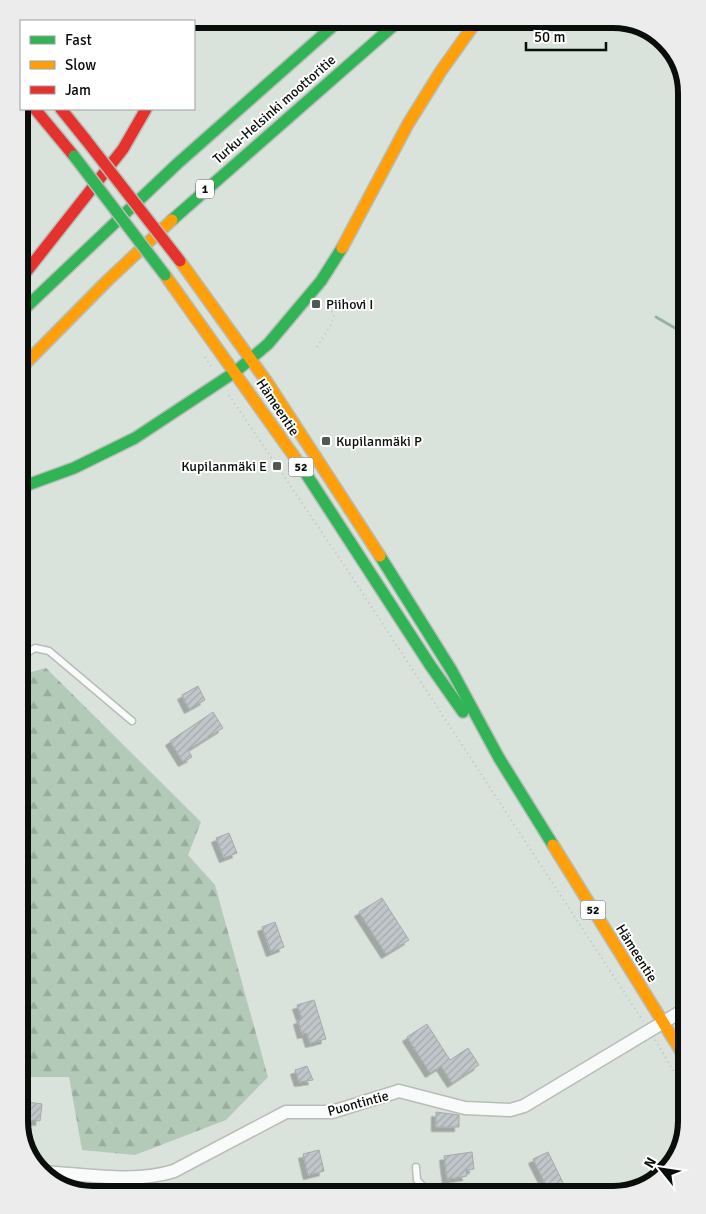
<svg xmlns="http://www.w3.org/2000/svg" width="706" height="1214" font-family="Signika,sans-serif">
	<defs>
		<pattern id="forest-firs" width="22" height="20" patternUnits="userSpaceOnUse" patternTransform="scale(1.25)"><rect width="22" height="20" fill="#b3cab9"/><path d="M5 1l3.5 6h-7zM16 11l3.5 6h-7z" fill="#99ac9e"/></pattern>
		<pattern id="building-hatch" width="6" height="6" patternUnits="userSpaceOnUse" patternTransform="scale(1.25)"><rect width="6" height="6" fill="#c1c6ca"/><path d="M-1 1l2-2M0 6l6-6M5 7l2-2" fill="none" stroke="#a4a9ac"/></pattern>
		<filter id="shadow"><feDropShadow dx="-4.5" dy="4.5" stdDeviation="0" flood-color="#0004"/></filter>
	</defs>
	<rect width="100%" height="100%" fill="#dae2dc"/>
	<!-- forest -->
	<polygon fill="url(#forest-firs)" points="46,668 201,822 188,855 215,885 268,1077 226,1120 135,1155 82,1150 69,1077 19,1077 19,677 20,675"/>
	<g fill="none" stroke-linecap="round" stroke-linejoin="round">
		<!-- stream -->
		<polyline stroke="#97b29e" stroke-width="3" points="656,317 687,335"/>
	</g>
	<!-- building -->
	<g fill="url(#building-hatch)" stroke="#a6aaaa" filter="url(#shadow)">
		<polygon points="198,686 205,700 189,709 182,695"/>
		<polygon points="213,712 223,728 188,750 192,757 183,762 170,741"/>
		<polygon points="229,833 237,853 224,858 216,838"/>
		<polygon points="382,898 409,940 386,954 359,912"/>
		<polygon points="275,922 284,947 271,952 262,927"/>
		<polygon points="314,1000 326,1039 310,1043 307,1033 302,1034 298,1020 302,1019 297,1005"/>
		<polygon points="427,1024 450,1060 468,1048 479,1065 452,1083 441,1066 430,1073 407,1037"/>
		<polygon points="307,1066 313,1080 299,1082 295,1070"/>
		<polygon points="19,1101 42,1104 40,1121 19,1119"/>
		<polygon points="436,1112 459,1115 459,1127 436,1127"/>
		<polygon points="319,1150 324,1171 308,1175 303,1154"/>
		<polygon points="472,1152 474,1169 466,1170 467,1176 447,1179 444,1156"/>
		<polygon points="548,1152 569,1195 531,1195 547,1187 533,1159"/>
	</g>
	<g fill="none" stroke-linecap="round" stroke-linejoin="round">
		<defs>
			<g id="lane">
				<polyline points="19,658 35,648 49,651 132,721"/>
				<polyline points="416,1167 417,1180 431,1195"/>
			</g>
			<path id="street" d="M42 1172C85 1174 133 1184 174 1171L286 1112H332L399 1091 465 1108 510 1110 524 1106 687 1008"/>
			<g id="fast">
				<polyline points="160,19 161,21"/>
				<polyline points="194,22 195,19"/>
				<polyline points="172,220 401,19"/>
				<polyline points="19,314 177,164 341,19"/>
				<polyline points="301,466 430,665 463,712"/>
				<polyline points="19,488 74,468 135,438 235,372 268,344 321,281 342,248"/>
				<polyline points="380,556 452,671 499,758 553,845"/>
			</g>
			<g id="slow">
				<polyline points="342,248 408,124 441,71 478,19"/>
				<polyline points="180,261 267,382 380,556"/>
				<polyline points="165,275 301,466"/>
				<polyline points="19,370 107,281 172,220"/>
				<polyline points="553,845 687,1061"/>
			</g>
			<g id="jam">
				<polyline points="19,89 21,92"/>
				<polyline points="35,109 74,156"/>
				<polyline points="61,109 86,140"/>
				<polyline points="19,281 123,149 146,109"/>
			</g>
		</defs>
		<!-- lane casing -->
		<use href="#lane" stroke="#b7bdb8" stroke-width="9"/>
		<!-- street casing -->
		<use href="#street" stroke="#b7bdb8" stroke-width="15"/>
		<!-- fast casing -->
		<use href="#fast" stroke="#b7bdb8" stroke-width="14"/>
		<!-- slow casing -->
		<use href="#slow" stroke="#b7bdb8" stroke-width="14"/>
		<!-- jam casing -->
		<use href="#jam" stroke="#b7bdb8" stroke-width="14"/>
		<!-- path -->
		<g stroke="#bec2bf" stroke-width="2" stroke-dasharray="1 4" stroke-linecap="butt">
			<polyline points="317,347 332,323 334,315 325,301"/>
			<polyline points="205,357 212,368"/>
			<polyline points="229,395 344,565 643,1021"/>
			<polyline points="655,1040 687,1093"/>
		</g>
		<!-- lane -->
		<use href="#lane" stroke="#f9fbfa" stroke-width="6"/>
		<!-- street -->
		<use href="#street" stroke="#f9fbfa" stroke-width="12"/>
		<!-- fast -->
		<use href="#fast" stroke="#30b455" stroke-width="11"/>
		<!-- slow -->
		<use href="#slow" stroke="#ff9f0a" stroke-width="11"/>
		<!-- jam -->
		<use href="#jam" stroke="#e5322d" stroke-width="11"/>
		<defs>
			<polyline id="fast-bridge" points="74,156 165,275"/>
			<polyline id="jam-bridge" points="86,140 180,261"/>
		</defs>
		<!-- fast-bridge casing -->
		<use href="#fast-bridge" stroke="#b7bdb8" stroke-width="14" stroke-linecap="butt"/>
		<!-- jam-bridge casing -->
		<use href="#jam-bridge" stroke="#b7bdb8" stroke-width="14" stroke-linecap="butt"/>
		<!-- fast-bridge -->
		<use href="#fast-bridge" stroke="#30b455" stroke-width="11"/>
		<!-- jam-bridge -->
		<use href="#jam-bridge" stroke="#e5322d" stroke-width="11"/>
	</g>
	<!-- markers -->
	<g fill="#525854" stroke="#fff" stroke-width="2">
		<rect x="311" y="299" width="10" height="10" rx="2.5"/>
		<rect x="321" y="436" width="10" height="10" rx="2.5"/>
		<rect x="272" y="461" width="10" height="10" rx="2.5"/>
	</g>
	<g text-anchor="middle" stroke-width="4" stroke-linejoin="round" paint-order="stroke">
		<!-- shield labels -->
		<g fill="#fff" stroke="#535654" stroke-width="1">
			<rect x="196" y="179.5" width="18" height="19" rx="4"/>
			<rect x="288.5" y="457.5" width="25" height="19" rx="4"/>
			<rect x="580.5" y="900.5" width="25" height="19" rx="4"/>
		</g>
		<g font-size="12" font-weight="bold" fill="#090e0a">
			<text x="205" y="193">1</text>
			<text x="301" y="471">52</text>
			<text x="593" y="914">52</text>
		</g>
		<!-- street labels -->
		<g font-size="14" fill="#090e0a" stroke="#fff">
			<text transform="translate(274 109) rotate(-41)" y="5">Turku-Helsinki moottoritie</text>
			<text transform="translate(278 407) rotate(56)" y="5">Hämeentie</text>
			<text transform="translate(637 953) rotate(58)" y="5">Hämeentie</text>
			<text transform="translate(358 1103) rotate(-15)" y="5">Puontintie</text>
		</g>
		<!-- poi labels -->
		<g font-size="14" fill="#090e0a" stroke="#fff" text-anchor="start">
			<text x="326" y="309">Piihovi I</text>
			<text x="336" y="446">Kupilanmäki P</text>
			<text x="267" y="471" text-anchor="end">Kupilanmäki E</text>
		</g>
	</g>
	<!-- crop -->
	<path d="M0 0H706V1214H0ZM93 28H613A65 65 0 0 1 678 93V1121A65 65 0 0 1 613 1186H93A65 65 0 0 1 28 1121V93A65 65 0 0 1 93 28Z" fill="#ebeceb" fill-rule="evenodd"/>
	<path fill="none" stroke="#090e0a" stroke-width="6" d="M93 28H613A65 65 0 0 1 678 93V1121A65 65 0 0 1 613 1186H93A65 65 0 0 1 28 1121V93A65 65 0 0 1 93 28Z"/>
	<!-- legend -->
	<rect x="20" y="20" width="175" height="90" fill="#ffffff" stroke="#9d9f9d"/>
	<rect x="30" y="36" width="25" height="8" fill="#30b455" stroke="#9d9f9d"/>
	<text x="65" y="45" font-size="15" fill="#090e0a">Fast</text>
	<rect x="30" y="61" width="25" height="8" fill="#ff9f0a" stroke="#9d9f9d"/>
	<text x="65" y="70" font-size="15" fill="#090e0a">Slow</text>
	<rect x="30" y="86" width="25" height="8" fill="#e5322d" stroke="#9d9f9d"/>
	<text x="65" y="95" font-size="15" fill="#090e0a">Jam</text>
	<!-- north arrow -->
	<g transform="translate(661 1169) rotate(300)" stroke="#ffffff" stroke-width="4" paint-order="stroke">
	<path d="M0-4L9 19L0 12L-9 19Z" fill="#090e0a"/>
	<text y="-8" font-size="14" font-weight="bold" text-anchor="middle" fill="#090e0a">N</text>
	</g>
	<!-- scale -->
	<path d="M526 42v8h80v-8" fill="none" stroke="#090e0a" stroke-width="2.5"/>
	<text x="534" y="42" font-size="15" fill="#090e0a" stroke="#ffffff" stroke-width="4" paint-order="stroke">50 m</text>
</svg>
